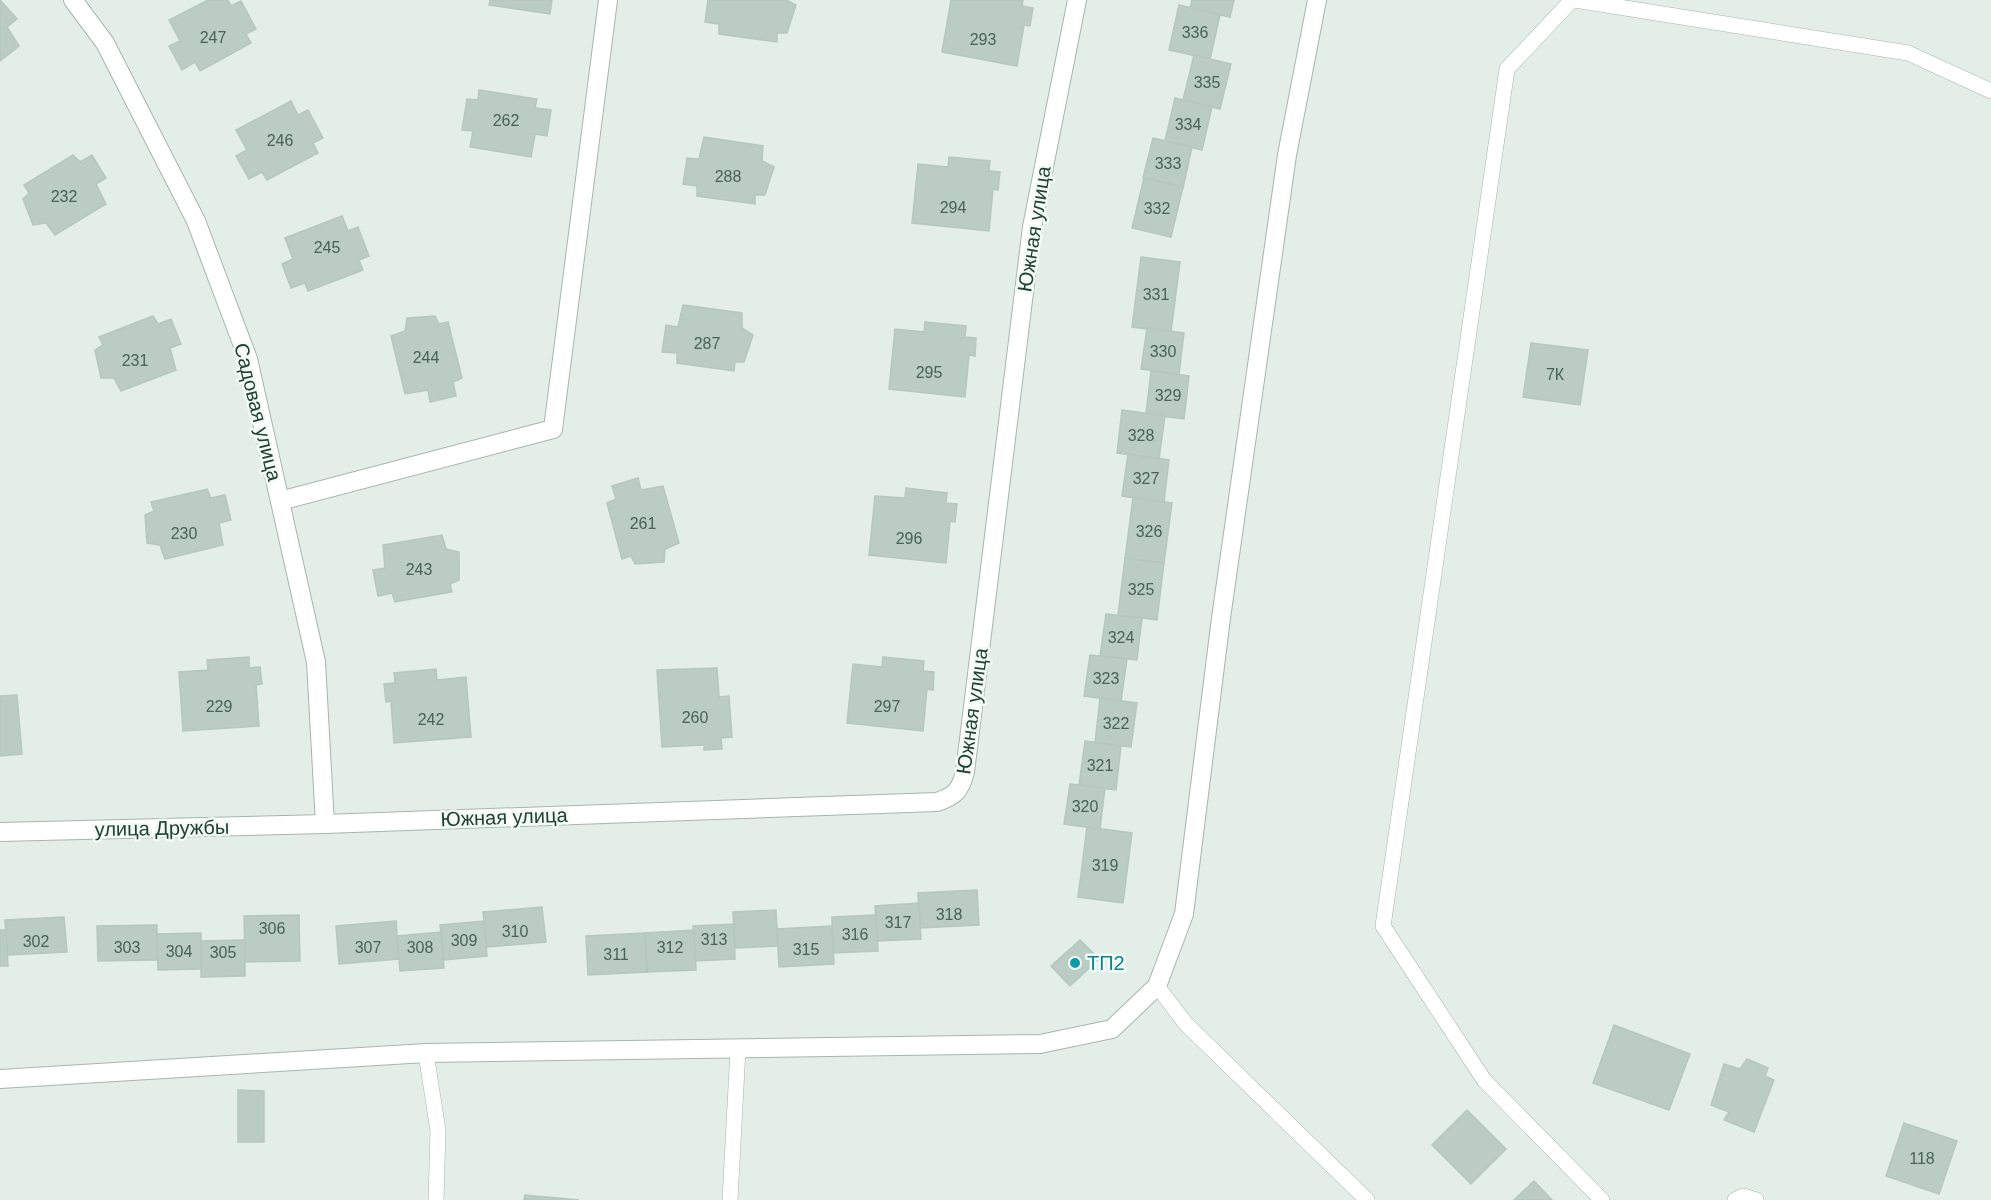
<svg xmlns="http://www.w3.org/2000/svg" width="1991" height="1200" font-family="Arial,sans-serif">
	<rect width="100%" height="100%" fill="#e3eee8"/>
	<!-- building -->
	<g fill="#baccc4" stroke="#b4c8bf" stroke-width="1.5">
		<polygon points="0,0 17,19 7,27 19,46 0,61"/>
		<polygon points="208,0 228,0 231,6 241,1 256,29 246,34 251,43 200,71 195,62 182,70 169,46 180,41 169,20"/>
		<polygon points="490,0 552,0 550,14 489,5"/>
		<polygon points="708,0 786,0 796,5 787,33 777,33 777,42 719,34 719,24 705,22"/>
		<polygon points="951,0 1023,0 1022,6 1033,8 1030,26 1024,25 1017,66 942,52"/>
		<polygon points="1192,0 1234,0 1230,17 1190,8"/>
		<polygon points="1179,5 1220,15 1210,59 1169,50"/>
		<polygon points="1194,55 1231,64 1220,109 1183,100"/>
		<polygon points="479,90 537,99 535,108 551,110 547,136 535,134 531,157 470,147 473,131 462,130 467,99 478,100"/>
		<polygon points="1175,98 1212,107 1202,150 1165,141"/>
		<polygon points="291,101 298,115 308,110 323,138 313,143 318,153 267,180 262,172 249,179 236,156 247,150 236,130"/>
		<polygon points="704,137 763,146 762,161 774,167 765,195 755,195 755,204 697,196 697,186 683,184 687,158 699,159"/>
		<polygon points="1153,138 1192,147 1183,188 1143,178"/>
		<polygon points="73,155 80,162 92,155 106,178 96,184 106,204 55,235 46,223 33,225 23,199 29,193 24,185"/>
		<polygon points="949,157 990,161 989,171 1000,172 998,190 993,189 989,231 912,223 918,164 948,167"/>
		<polygon points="1144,178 1183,187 1171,237 1132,228"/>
		<polygon points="342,216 348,231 358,227 369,256 359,260 363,270 308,291 305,283 291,288 282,264 293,259 285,238"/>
		<polygon points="1141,257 1180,262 1171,332 1132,327"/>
		<polygon points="683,305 742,313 742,328 753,335 744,362 735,362 734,371 677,363 677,353 662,352 666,325 678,327"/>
		<polygon points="153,316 158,324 171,319 181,344 170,348 176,370 121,391 114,378 101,378 95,350 103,345 99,337"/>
		<polygon points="435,316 439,324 448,322 462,378 453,382 456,396 430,402 428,390 405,394 391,336 405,331 407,318"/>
		<polygon points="925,322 966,326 965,337 976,338 975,356 969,355 965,397 889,389 895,329 924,332"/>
		<polygon points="1147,328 1184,333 1179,374 1141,369"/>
		<polygon points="1531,343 1588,350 1580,405 1523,397"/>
		<polygon points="1151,371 1189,376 1184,419 1146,414"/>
		<polygon points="1122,410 1165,416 1159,459 1117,453"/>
		<polygon points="1128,454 1169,460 1164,502 1122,496"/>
		<polygon points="638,478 641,490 663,486 679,543 665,549 664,562 635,564 631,556 622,559 607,503 616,499 612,486"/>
		<polygon points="906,488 947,493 946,503 957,504 955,522 950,521 946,563 869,555 875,496 905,498"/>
		<polygon points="207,489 211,498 225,495 231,520 219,523 223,545 165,559 160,545 147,543 145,515 154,511 151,502"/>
		<polygon points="1133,498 1172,503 1164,563 1125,558"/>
		<polygon points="442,535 446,549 459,552 459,580 450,584 452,592 395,602 392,593 378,596 373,570 385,568 383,545"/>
		<polygon points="1125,558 1164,563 1157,620 1118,615"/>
		<polygon points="1106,614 1142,618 1137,660 1100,656"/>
		<polygon points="1090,655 1127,659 1121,701 1084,696"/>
		<polygon points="249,657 249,668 260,667 262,684 256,685 259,726 183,731 179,672 208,670 207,660"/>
		<polygon points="883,657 924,661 923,671 934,672 933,690 927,689 923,731 847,723 853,664 882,667"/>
		<polygon points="717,668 719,697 729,696 732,737 721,738 722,749 704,750 704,745 662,747 657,670"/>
		<polygon points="436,669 437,680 466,677 471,737 394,743 391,701 386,702 384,684 395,683 394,673"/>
		<polygon points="17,695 22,754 0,756 0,696"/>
		<polygon points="1100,698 1137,703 1131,747 1095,743"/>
		<polygon points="1085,741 1121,746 1116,790 1079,785"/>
		<polygon points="1070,784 1105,788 1100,829 1064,824"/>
		<polygon points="1087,827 1132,833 1123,903 1078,897"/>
		<polygon points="977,890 979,925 920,928 918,893"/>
		<polygon points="919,903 921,939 877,941 875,906"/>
		<polygon points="542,907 546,942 487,947 483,912"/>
		<polygon points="776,910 778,946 735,948 733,912"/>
		<polygon points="299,915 300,961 245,962 244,916"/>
		<polygon points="876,915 878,951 833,953 832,917"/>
		<polygon points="64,917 67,952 7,955 5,920"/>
		<polygon points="396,921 399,959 339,964 336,926"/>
		<polygon points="484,921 487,956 444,960 440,925"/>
		<polygon points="734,924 735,959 695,961 693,926"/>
		<polygon points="157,925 157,960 98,961 97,926"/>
		<polygon points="832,926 834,964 779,967 777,929"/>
		<polygon points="0,930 6,930 8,966 0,966"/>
		<polygon points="694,930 696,970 647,972 645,933"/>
		<polygon points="441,932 444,968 400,971 397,936"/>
		<polygon points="201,933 201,969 158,970 157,934"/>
		<polygon points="645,933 647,972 588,975 586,936"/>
		<polygon points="245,940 245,976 201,977 201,941"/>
		<polygon points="1080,940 1099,959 1070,986 1051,966"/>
		<polygon points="1614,1025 1690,1054 1669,1110 1593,1083"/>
		<polygon points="1747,1059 1768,1068 1765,1076 1774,1080 1754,1132 1724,1120 1729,1112 1711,1105 1724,1064 1740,1069"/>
		<polygon points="238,1090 264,1091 264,1142 238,1142"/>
		<polygon points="1467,1110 1506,1149 1471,1184 1432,1145"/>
		<polygon points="1904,1123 1957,1141 1939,1194 1886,1176"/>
		<polygon points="1534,1181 1552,1200 1514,1200"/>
		<polygon points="525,1195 579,1200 524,1200"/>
	</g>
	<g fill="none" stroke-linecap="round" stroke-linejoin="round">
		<defs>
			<g id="lane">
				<polyline points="1572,0 1507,69 1383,926 1484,1080 1602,1200"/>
				<polyline points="1575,0 1908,53 1991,91"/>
				<polyline points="1157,986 1186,1024 1367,1200"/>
				<polyline points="426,1053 438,1131 436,1200"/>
				<polyline points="730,1200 738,1049"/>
				<polyline points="1735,1200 1743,1196 1756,1200"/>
			</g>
			<g id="street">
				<polyline points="73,0 105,43 196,221 248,359 316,662 325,824"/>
				<polyline points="280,501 553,429 608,0"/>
				<path d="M0 832 325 824 937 802C955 796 960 791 965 772L1032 227 1077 0"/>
				<polyline points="0,1079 426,1053 1040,1044 1112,1029 1157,986 1184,914 1221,618 1287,155 1317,0"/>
			</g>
		</defs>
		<!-- lane casing -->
		<use href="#lane" stroke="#a5b6af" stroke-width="16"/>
		<!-- street casing -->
		<use href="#street" stroke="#a5b6af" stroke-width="20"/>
		<!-- lane -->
		<use href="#lane" stroke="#fff" stroke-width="15"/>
		<!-- street -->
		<use href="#street" stroke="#fff" stroke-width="18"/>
	</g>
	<!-- markers -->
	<circle fill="#0f9aa8" stroke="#f3faf6" stroke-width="2" cx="1075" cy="963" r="6"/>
	<g text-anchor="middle" stroke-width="5" stroke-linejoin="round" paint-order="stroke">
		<!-- number labels -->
		<g font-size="16" fill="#47635a">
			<text x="1195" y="38">336</text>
			<text x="213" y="43">247</text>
			<text x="983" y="45">293</text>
			<text x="1207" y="88">335</text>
			<text x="506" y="126">262</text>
			<text x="1188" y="130">334</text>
			<text x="280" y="146">246</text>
			<text x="1168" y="169">333</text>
			<text x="728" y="182">288</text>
			<text x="64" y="202">232</text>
			<text x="953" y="213">294</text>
			<text x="1157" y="214">332</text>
			<text x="327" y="253">245</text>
			<text x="1156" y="300">331</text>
			<text x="707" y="349">287</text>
			<text x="1163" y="357">330</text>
			<text x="426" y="363">244</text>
			<text x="135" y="366">231</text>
			<text x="929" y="378">295</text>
			<text x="1555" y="380">7К</text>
			<text x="1168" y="401">329</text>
			<text x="1141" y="441">328</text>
			<text x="1146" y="484">327</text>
			<text x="643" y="529">261</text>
			<text x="1149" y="537">326</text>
			<text x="184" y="539">230</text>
			<text x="909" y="544">296</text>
			<text x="419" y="575">243</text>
			<text x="1141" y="595">325</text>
			<text x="1121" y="643">324</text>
			<text x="1106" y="684">323</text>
			<text x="219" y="712">229</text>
			<text x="887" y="712">297</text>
			<text x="695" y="723">260</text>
			<text x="431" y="725">242</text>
			<text x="1116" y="729">322</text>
			<text x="1100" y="771">321</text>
			<text x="1085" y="812">320</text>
			<text x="1105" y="871">319</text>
			<text x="949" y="920">318</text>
			<text x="898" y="928">317</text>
			<text x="272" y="934">306</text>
			<text x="515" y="937">310</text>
			<text x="855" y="940">316</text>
			<text x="714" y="945">313</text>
			<text x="464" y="946">309</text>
			<text x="36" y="947">302</text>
			<text x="127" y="953">303</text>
			<text x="368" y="953">307</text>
			<text x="420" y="953">308</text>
			<text x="670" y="953">312</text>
			<text x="806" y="955">315</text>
			<text x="179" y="957">304</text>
			<text x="223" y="958">305</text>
			<text x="616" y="960">311</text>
			<text x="1922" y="1164">118</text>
		</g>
		<!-- street labels -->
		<g font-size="20" fill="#214036" stroke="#f3faf6">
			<text transform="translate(1034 229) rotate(-81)" y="7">Южная улица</text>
			<text transform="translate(258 412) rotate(76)" y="7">Садовая улица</text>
			<text transform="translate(972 711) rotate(-82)" y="7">Южная улица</text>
			<text transform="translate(504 817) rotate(-2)" y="7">Южная улица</text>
			<text transform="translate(162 828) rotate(-1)" y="7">улица Дружбы</text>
		</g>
		<!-- culture labels -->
		<g font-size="20" fill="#0d838f" stroke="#f3faf6" text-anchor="start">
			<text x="1087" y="970">ТП2</text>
		</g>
	</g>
</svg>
